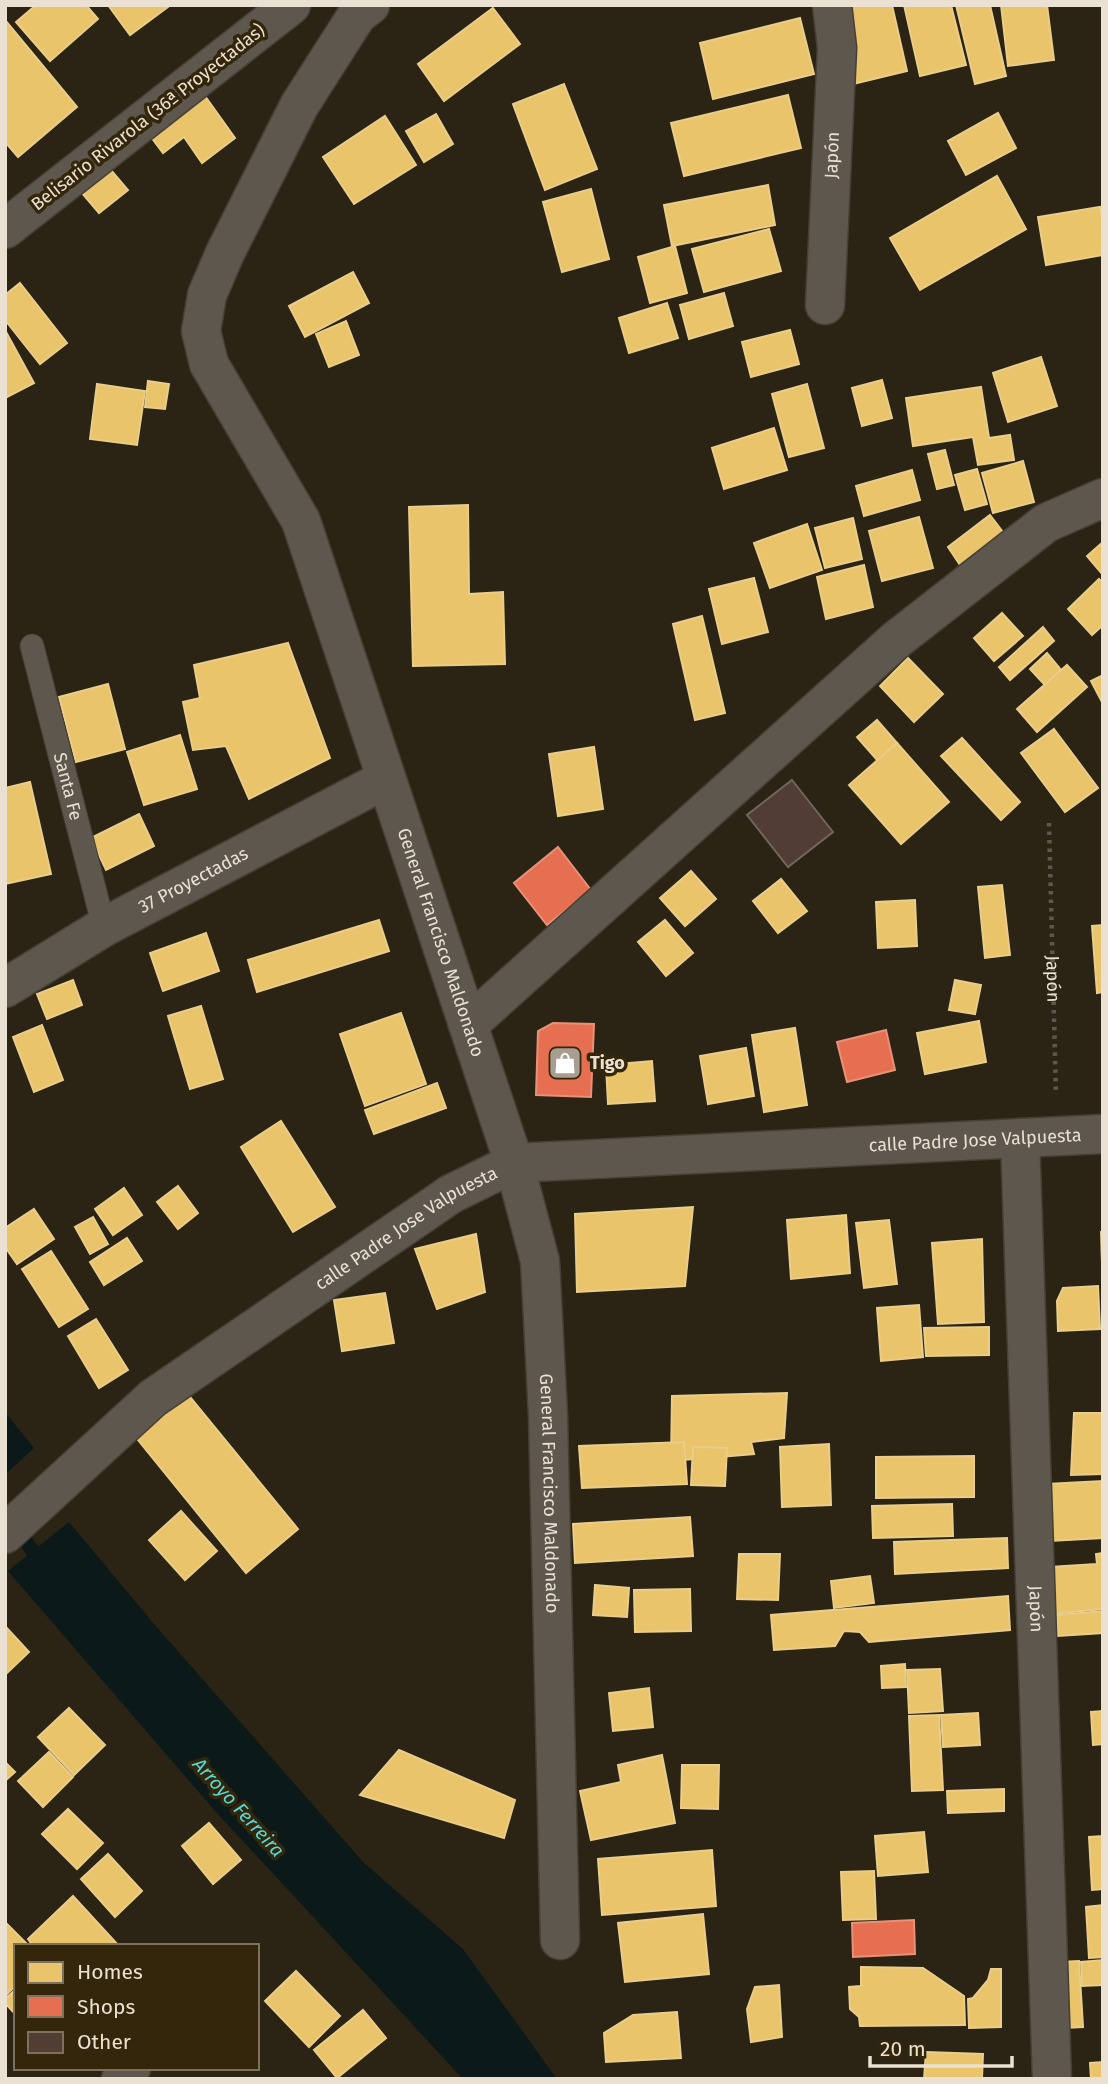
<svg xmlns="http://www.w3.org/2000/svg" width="1108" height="2084" font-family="'Fira Sans',sans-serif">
	<rect width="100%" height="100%" fill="#2b2314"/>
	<!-- water -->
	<g fill="#0b1a19">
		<polygon points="5,1412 34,1448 5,1475"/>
		<polygon points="69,1522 154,1624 364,1863 463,1949 557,2079 463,2079 216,1812 8,1571"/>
	</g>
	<!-- homes -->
	<g fill="#e9c46a" stroke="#e9cd89" stroke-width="2">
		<polygon points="36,5 86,5 98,19 50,61 16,22"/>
		<polygon points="108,5 167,5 168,7 130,35"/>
		<polygon points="835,5 892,5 907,71 853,84"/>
		<polygon points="904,5 951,5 966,65 920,76"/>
		<polygon points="956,5 990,5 1006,76 975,84"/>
		<polygon points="1001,5 1047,5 1054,60 1008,66"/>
		<polygon points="493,8 520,44 444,101 418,64"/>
		<polygon points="800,18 814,74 713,99 700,43"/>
		<polygon points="5,20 77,107 18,157 5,142"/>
		<polygon points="564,84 597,169 545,190 513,104"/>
		<polygon points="788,95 801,148 684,176 671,123"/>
		<polygon points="205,96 235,138 202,163 184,137 163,153 151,137"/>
		<polygon points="998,113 1016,148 966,175 948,141"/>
		<polygon points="436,114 453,144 424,162 406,131"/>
		<polygon points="385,116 416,165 354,204 323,157"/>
		<polygon points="110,169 128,190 99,213 82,193"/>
		<polygon points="997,176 1026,229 920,290 890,238"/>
		<polygon points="768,185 775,225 672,246 664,205"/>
		<polygon points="591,189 609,259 562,272 543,202"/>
		<polygon points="1100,207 1103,224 1103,255 1046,265 1038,217"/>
		<polygon points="769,229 781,271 704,292 692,249"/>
		<polygon points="675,246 687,293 650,303 638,257"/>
		<polygon points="353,272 369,303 305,337 289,306"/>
		<polygon points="20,283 67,343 40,364 5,320 5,295"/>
		<polygon points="724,293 733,326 689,339 680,305"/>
		<polygon points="667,303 678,338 629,353 619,318"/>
		<polygon points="346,321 359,355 329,367 316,334"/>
		<polygon points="5,330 34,383 5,398"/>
		<polygon points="790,330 799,364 751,377 742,342"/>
		<polygon points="1041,357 1057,406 1008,422 993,373"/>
		<polygon points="882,380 892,418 862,426 852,388"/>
		<polygon points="148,381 169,384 165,409 145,407"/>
		<polygon points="97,384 145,391 137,445 90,439"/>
		<polygon points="807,384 824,448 789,457 772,394"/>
		<polygon points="981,387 989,438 1010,435 1014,460 978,465 973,437 913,446 906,398"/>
		<polygon points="774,428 787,470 724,489 712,448"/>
		<polygon points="945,450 954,485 937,489 928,454"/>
		<polygon points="1023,461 1034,502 993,513 982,473"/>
		<polygon points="977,469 987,504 965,510 955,475"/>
		<polygon points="912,470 920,500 864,516 856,486"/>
		<polygon points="468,505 469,594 503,592 505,664 413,666 409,507"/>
		<polygon points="990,515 1006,536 962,568 948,547"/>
		<polygon points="919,517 933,568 882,581 869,531"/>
		<polygon points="853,518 862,559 825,568 815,528"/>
		<polygon points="807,524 822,570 770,588 754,543"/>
		<polygon points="1103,542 1103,575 1087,556"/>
		<polygon points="864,565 873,607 826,619 817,577"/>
		<polygon points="754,578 768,632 722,644 709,589"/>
		<polygon points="1099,579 1103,583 1103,625 1092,635 1068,609"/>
		<polygon points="1002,613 1023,636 994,661 974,638"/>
		<polygon points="702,616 725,713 695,720 673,624"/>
		<polygon points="1043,627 1054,641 1010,680 999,667"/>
		<polygon points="288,643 330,758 249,799 226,746 193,750 183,702 200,698 194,665"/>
		<polygon points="1047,653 1061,670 1045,685 1030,669"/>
		<polygon points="908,658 943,694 914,722 880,686"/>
		<polygon points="1067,665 1087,687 1037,732 1017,709"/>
		<polygon points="1103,675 1103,704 1091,681"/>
		<polygon points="108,684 125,749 76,762 59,697"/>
		<polygon points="877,720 897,743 878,761 857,737"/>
		<polygon points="1054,729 1098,788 1065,812 1021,753"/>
		<polygon points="180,735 197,789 144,805 127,752"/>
		<polygon points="962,738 1020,802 1001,820 941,756"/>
		<polygon points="897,743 949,802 901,844 849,785"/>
		<polygon points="594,747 603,809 558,816 549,754"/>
		<polygon points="30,782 51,874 5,884 5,788"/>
		<polygon points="139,814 154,846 106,870 91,838"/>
		<polygon points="691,871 716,899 685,926 660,898"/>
		<polygon points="781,879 807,911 778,933 753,901"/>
		<polygon points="1002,885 1010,955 985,958 978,887"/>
		<polygon points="915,900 917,946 878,948 876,902"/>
		<polygon points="379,920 389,951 257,992 248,960"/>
		<polygon points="665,920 693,953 666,976 638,942"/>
		<polygon points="1103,925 1103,992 1097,993 1092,926"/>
		<polygon points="206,933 219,971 163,991 150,953"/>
		<polygon points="73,980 82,1005 47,1019 37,994"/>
		<polygon points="955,980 981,985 975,1014 949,1010"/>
		<polygon points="201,1006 223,1079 190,1089 168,1016"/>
		<polygon points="401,1013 426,1084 365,1106 340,1034"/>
		<polygon points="979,1021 986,1062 925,1074 917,1033"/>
		<polygon points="42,1025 63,1080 34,1092 13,1037"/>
		<polygon points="795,1028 807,1105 764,1112 752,1035"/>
		<polygon points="746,1048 754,1096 708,1104 700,1056"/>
		<polygon points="652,1061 655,1101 608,1104 606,1065"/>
		<polygon points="437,1083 446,1108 374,1134 365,1110"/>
		<polygon points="281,1121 335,1207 293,1232 241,1147"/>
		<polygon points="178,1186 198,1213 178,1229 157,1202"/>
		<polygon points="124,1188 142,1215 113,1235 95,1209"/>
		<polygon points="693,1207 685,1286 577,1292 575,1214"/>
		<polygon points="34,1209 54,1239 17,1264 5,1247 5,1228"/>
		<polygon points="846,1215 850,1273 791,1279 787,1220"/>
		<polygon points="93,1217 108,1244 90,1254 75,1227"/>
		<polygon points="889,1220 897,1284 864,1288 856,1223"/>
		<polygon points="1101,1232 1103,1232 1103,1296"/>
		<polygon points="476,1234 485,1292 437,1309 415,1249"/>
		<polygon points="127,1238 142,1261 104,1285 90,1262"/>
		<polygon points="982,1239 984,1322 938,1324 932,1243"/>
		<polygon points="51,1251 88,1309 59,1327 22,1269"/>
		<polygon points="1098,1286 1100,1329 1058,1331 1057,1301 1063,1288"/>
		<polygon points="385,1293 394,1343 342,1351 334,1300"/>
		<polygon points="919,1305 923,1357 881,1361 877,1308"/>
		<polygon points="96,1319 128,1370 99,1388 68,1336"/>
		<polygon points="989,1327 989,1355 926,1356 924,1328"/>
		<polygon points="181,1386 298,1529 246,1573 129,1429"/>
		<polygon points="787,1393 784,1438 751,1442 754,1454 671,1461 672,1396"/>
		<polygon points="1074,1413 1103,1413 1103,1474 1071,1475"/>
		<polygon points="684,1442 687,1484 582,1488 579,1446"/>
		<polygon points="829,1444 831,1505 782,1507 780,1447"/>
		<polygon points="693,1447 727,1448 725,1486 691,1485"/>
		<polygon points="974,1456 974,1497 876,1498 876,1457"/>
		<polygon points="1103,1481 1103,1538 1050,1541 1047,1484"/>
		<polygon points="952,1504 953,1536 873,1538 872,1506"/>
		<polygon points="181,1511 217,1551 185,1580 149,1540"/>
		<polygon points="690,1517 693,1556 575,1563 573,1524"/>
		<polygon points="1007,1538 1008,1568 895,1574 894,1542"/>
		<polygon points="1103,1553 1103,1609 1053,1614 1050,1567 1097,1564 1096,1554"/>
		<polygon points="739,1554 780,1554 778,1600 737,1599"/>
		<polygon points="870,1576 874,1603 834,1608 831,1581"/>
		<polygon points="595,1585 629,1588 627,1617 593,1615"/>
		<polygon points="690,1589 691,1631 635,1632 634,1590"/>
		<polygon points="1008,1596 1010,1630 869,1642 860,1632 844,1631 835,1646 774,1650 771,1615"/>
		<polygon points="1103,1611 1103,1633 1058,1636 1057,1615"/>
		<polygon points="5,1626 29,1652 5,1675"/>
		<polygon points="905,1664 906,1687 882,1688 881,1666"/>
		<polygon points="940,1669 943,1711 909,1713 907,1670"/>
		<polygon points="649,1688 653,1727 613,1731 609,1693"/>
		<polygon points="69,1708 105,1745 74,1775 38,1737"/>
		<polygon points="1103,1711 1103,1744 1093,1745 1091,1712"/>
		<polygon points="978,1713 980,1745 943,1747 941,1715"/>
		<polygon points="939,1715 943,1790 912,1791 909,1716"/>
		<polygon points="399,1750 515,1800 504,1838 360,1795"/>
		<polygon points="49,1752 73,1777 43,1807 18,1781"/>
		<polygon points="662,1755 675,1823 591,1840 580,1791 621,1782 618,1765"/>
		<polygon points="5,1762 15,1772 5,1781"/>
		<polygon points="682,1765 719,1765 718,1809 681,1808"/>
		<polygon points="1004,1789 1004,1811 948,1813 947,1791"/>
		<polygon points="68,1809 103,1843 77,1869 42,1834"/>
		<polygon points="209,1823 241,1860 213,1884 182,1846"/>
		<polygon points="924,1832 928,1872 878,1876 875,1836"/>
		<polygon points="1103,1836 1103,1889 1092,1890 1089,1837"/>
		<polygon points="712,1850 716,1906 602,1915 598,1859"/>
		<polygon points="108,1854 142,1891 115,1917 81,1879"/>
		<polygon points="874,1871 876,1919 843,1920 841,1872"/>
		<polygon points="73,1896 119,1946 33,1946 28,1939"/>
		<polygon points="1103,1905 1103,1957 1089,1958 1086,1907"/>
		<polygon points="703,1914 709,1974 625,1982 618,1923"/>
		<polygon points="5,1922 29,1946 16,1946 16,1985 5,1996"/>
		<polygon points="1103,1960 1103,1985 1082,1986 1081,1962"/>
		<polygon points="1079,1961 1083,2027 1064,2028 1059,1962"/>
		<polygon points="861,1967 923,1968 964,1996 965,2025 860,2026 859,2017 850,2009 849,1987 861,1986"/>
		<polygon points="991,1969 1001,1969 1001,2027 969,2028 968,1999 973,1998 988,1980"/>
		<polygon points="296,1971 340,2016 309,2047 265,2001"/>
		<polygon points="779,1985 782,2037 751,2042 747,2009 755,1987"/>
		<polygon points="16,1989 16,2015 5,2003 5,1999"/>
		<polygon points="363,2010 386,2038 337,2078 314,2050"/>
		<polygon points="677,2012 681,2058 606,2062 604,2033 633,2015"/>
		<polygon points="926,2052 983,2054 982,2079 924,2079"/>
		<polygon points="1103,2062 1103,2079 1091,2079 1090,2063"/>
	</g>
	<!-- shops -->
	<g fill="#e76f51" stroke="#e89178" stroke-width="2">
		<polygon points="558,847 591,890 547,925 514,883"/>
		<polygon points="553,1023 594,1024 591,1097 536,1095 538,1031"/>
		<polygon points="886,1030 895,1070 847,1082 837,1042"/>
		<polygon points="914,1920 915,1954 853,1957 852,1923"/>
	</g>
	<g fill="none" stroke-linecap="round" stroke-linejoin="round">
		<!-- stream -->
		<polyline stroke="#0b1a19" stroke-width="14" points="17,1527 42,1566"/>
	</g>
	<!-- building -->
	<polygon fill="#523d35" stroke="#70665e" stroke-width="2" points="792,780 833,832 788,867 747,815"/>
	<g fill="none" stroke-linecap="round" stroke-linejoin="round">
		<defs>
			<g id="service">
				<path id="s2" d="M32 646 104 927"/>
			</g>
			<g id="minor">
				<polyline points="5,229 291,5"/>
				<path id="s3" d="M825 305 837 48 832 5"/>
				<path id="s4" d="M5 988 104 927 386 779"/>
				<polyline points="468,1025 896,640 1046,523 1103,498"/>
				<path id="s5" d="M1020 1138 1052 2079"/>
				<path id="s6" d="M514 1163 540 1261 548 1415 560 1940"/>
				<polyline points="121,2079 131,2068"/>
			</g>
			<g id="tertiary">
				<path id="s7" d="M370 5 357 15 299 106 225 253 207 295 201 331 209 364 301 521 514 1163"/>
				<path id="s8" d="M5 1534 153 1398 451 1194 514 1163 1103 1134"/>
			</g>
		</defs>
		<!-- service casing -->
		<use href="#service" stroke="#463f35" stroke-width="25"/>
		<!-- minor casing -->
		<use href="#minor" stroke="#463f35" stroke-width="41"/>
		<!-- tertiary casing -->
		<use href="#tertiary" stroke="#463f35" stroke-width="41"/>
		<!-- path -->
		<path stroke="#5d584f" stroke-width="4.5" stroke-dasharray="3.5 5" stroke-linecap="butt" id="s1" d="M1049 823 1056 1095"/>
		<!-- service -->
		<use href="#service" stroke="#5e574d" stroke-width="23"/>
		<!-- minor -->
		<use href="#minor" stroke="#5e574d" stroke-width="38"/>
		<!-- tertiary -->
		<use href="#tertiary" stroke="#5e574d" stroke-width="38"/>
	</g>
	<!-- icons -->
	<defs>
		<symbol id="shop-square" viewBox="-11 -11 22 22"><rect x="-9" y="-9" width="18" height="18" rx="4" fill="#a79e90" stroke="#34260b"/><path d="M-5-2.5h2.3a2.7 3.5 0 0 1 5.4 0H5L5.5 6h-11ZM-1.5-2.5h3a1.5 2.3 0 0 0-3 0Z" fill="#fff"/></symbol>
	</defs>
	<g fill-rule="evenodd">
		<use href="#shop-square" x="546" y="1044" width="38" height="38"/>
	</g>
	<g text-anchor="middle" stroke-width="7" stroke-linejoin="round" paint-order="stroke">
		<!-- street labels -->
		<g font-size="18" fill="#eae1d2" stroke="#34260b">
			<text transform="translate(148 117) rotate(-38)" y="6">Belisario Rivarola (36ª Proyectadas)</text>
			<text dy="6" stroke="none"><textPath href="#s3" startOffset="150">Japón</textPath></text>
			<text dy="6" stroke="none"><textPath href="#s2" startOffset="145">Santa Fe</textPath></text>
			<text dy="6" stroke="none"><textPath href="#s4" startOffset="217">37 Proyectadas</textPath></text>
			<text dy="6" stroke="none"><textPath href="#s7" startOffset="1031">General Francisco Maldonado</textPath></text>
			<text dy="6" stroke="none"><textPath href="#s1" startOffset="156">Japón</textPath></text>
			<text dy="6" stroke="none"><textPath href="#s8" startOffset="1094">calle Padre Jose Valpuesta</textPath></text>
			<text dy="6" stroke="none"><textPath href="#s8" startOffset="506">calle Padre Jose Valpuesta</textPath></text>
			<text dy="6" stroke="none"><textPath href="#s6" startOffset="334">General Francisco Maldonado</textPath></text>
			<text dy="6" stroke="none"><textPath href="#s5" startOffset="471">Japón</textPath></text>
		</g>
		<!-- poi labels -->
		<g font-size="18" font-weight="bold" fill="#eae1d2" stroke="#34260b" text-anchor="start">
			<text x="590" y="1069">Tigo</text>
		</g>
		<!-- water labels -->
		<g font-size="19" font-style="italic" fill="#52dbdc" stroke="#34260b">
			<text transform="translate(239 1807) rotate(48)" y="7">Arroyo Ferreira</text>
		</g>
	</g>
	<!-- border -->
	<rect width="1108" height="2084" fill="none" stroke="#eae1d2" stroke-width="14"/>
	<!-- legend -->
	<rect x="14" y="1944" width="245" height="126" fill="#34260b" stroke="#7d715b" stroke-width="2"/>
	<rect x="28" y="1962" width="35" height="21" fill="#e9c46a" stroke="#7d715b" stroke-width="2"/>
	<text x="77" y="1979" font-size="21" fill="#eae1d2">Homes</text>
	<rect x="28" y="1996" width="35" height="21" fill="#e76f51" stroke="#7d715b" stroke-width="2"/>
	<text x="77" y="2014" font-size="21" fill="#eae1d2">Shops</text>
	<rect x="28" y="2032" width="35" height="21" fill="#523d35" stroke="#7d715b" stroke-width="2"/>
	<text x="77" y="2049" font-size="21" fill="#eae1d2">Other</text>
	<!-- scale -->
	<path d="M870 2056v10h142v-10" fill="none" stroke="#eae1d2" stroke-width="3.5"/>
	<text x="880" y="2056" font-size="21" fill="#eae1d2" stroke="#34260b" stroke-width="5" paint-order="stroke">20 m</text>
</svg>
